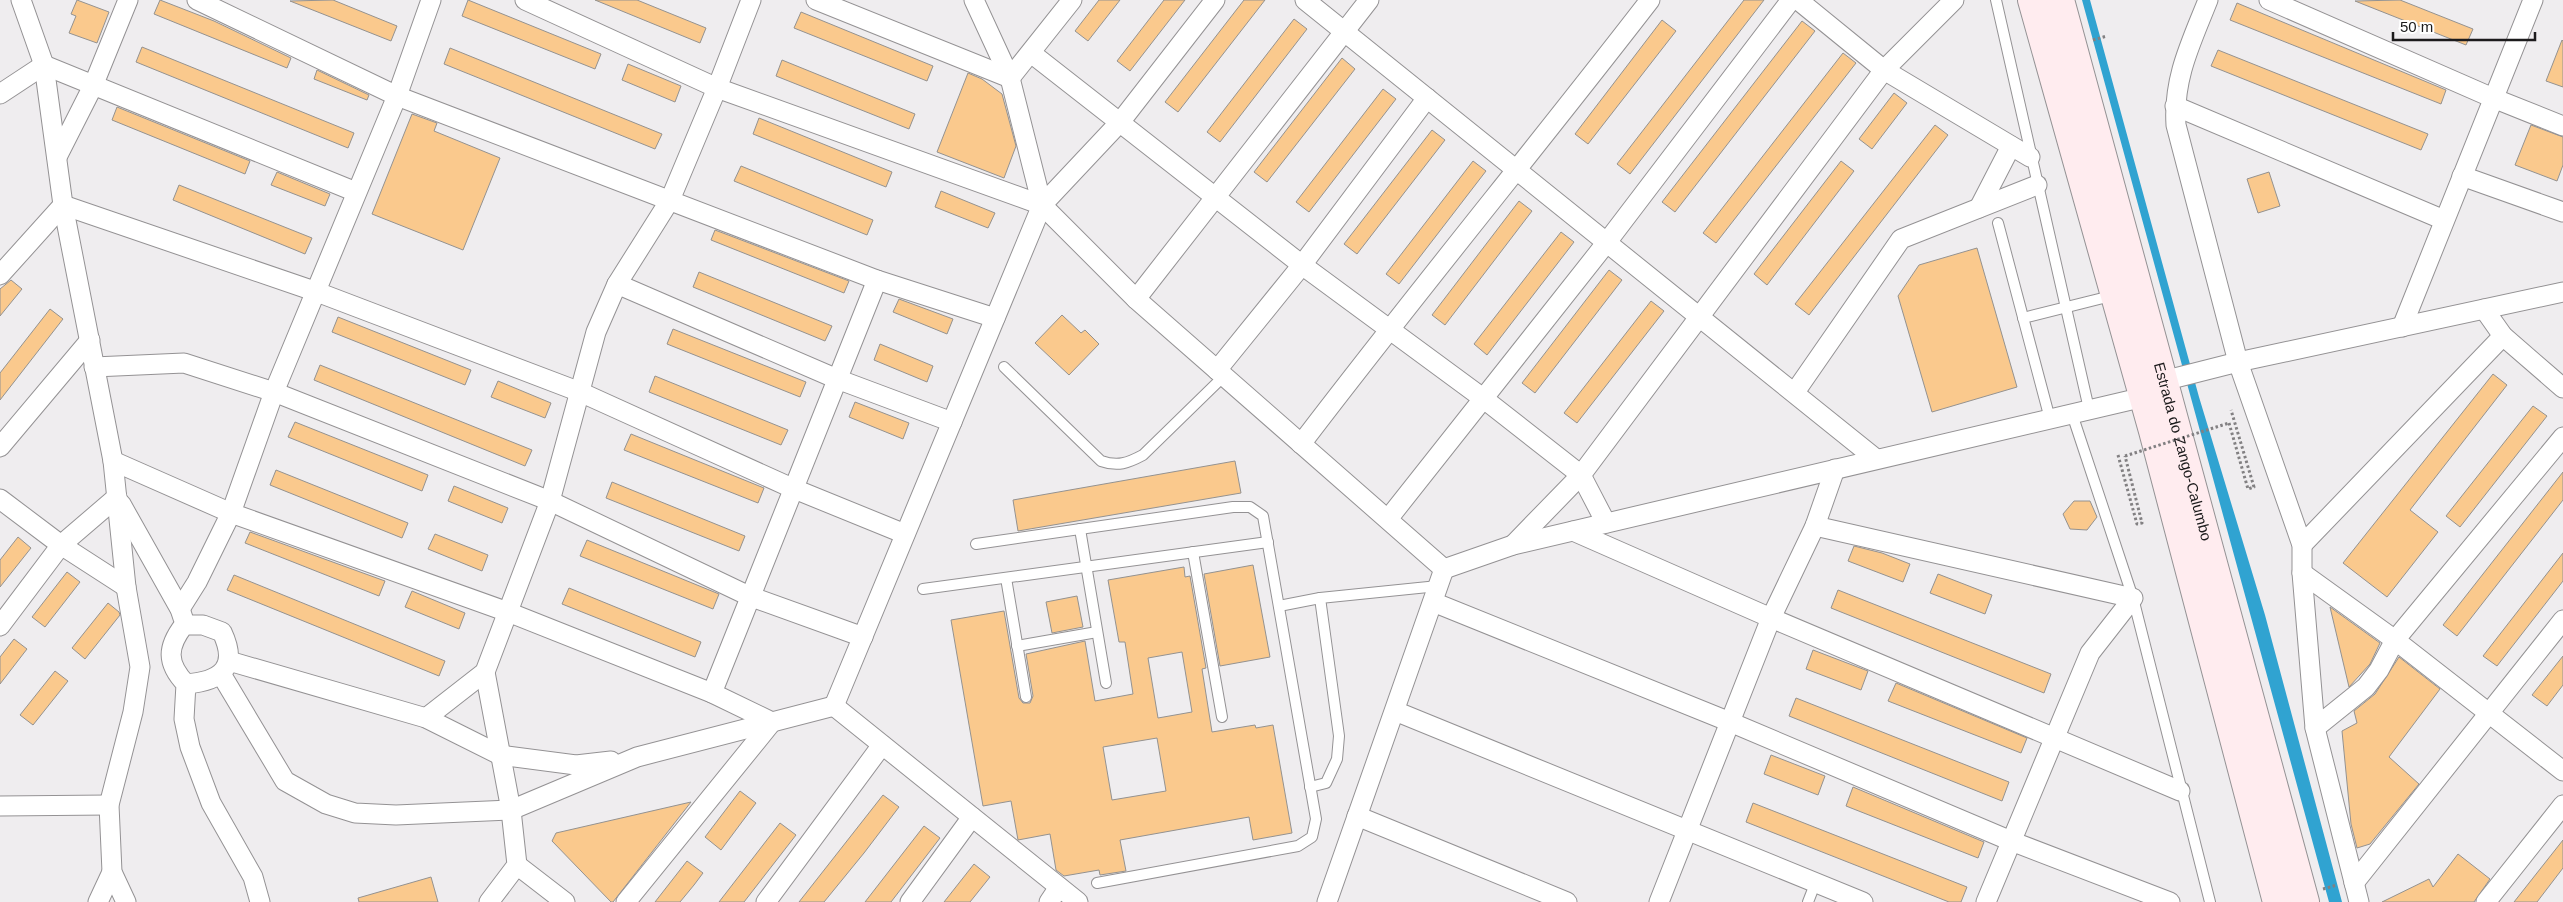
<svg xmlns="http://www.w3.org/2000/svg" width="2563" height="902" font-family="Arial,sans-serif">
	<rect width="100%" height="100%" fill="#efedef"/>
	<!-- water -->
	<polygon fill="#30a3d1" points="2082,0 2090,0 2199,397 2265,615 2342,902 2329,902"/>
	<!-- building -->
	<g fill="#fac98d" stroke="#949290" fill-rule="evenodd">
		<polygon points="77,0 109,12 97,43 69,33 76,16 71,14"/>
		<polygon points="160,0 214,21 291,58 287,68 154,14"/>
		<polygon points="333,0 397,26 391,41 290,1"/>
		<polygon points="468,0 601,54 595,69 462,16"/>
		<polygon points="595,0 637,0 706,28 700,43"/>
		<polygon points="1099,0 1120,0 1088,41 1075,31"/>
		<polygon points="1164,0 1185,0 1130,71 1117,61"/>
		<polygon points="1244,0 1265,0 1178,112 1165,102"/>
		<polygon points="1744,0 1764,0 1630,174 1617,164"/>
		<polygon points="2400,0 2473,29 2466,45 2355,1"/>
		<polygon points="2237,3 2446,90 2441,104 2230,20"/>
		<polygon points="801,12 933,66 927,81 794,28"/>
		<polygon points="1294,19 1307,29 1220,142 1207,132"/>
		<polygon points="1662,20 1676,31 1588,144 1575,134"/>
		<polygon points="1802,21 1815,31 1675,212 1662,202"/>
		<polygon points="2562,40 2563,41 2563,87 2546,81"/>
		<polygon points="142,47 354,133 348,148 136,62"/>
		<polygon points="450,48 662,134 655,149 444,64"/>
		<polygon points="2218,50 2428,134 2421,150 2211,66"/>
		<polygon points="1843,53 1856,63 1716,243 1703,233"/>
		<polygon points="1342,58 1355,69 1267,182 1254,172"/>
		<polygon points="782,60 915,114 909,129 776,76"/>
		<polygon points="628,64 681,86 675,102 622,80"/>
		<polygon points="317,70 369,95 367,100 314,79"/>
		<polygon points="968,73 982,79 1002,94 1016,146 1004,178 937,152"/>
		<polygon points="1383,89 1396,99 1309,212 1296,202"/>
		<polygon points="1894,93 1907,103 1872,149 1859,139"/>
		<polygon points="117,107 250,161 245,174 112,120"/>
		<polygon points="412,114 437,123 434,131 500,158 463,250 372,214"/>
		<polygon points="759,118 892,172 886,187 753,134"/>
		<polygon points="1935,125 1948,135 1809,315 1795,304"/>
		<polygon points="2531,125 2563,137 2563,165 2557,181 2515,165"/>
		<polygon points="1432,130 1445,140 1357,254 1344,244"/>
		<polygon points="1473,161 1486,171 1399,284 1386,274"/>
		<polygon points="1841,161 1854,171 1767,285 1754,274"/>
		<polygon points="741,166 873,220 867,235 734,181"/>
		<polygon points="277,172 330,194 325,206 271,185"/>
		<polygon points="2269,172 2280,206 2258,213 2247,179"/>
		<polygon points="179,185 312,238 305,254 173,200"/>
		<polygon points="941,191 995,213 988,228 935,207"/>
		<polygon points="1519,201 1532,211 1445,325 1432,315"/>
		<polygon points="715,230 849,281 844,293 711,240"/>
		<polygon points="1561,232 1574,242 1487,355 1474,344"/>
		<polygon points="1977,248 2017,387 1932,412 1898,296 1919,265"/>
		<polygon points="1609,270 1622,280 1535,393 1522,383"/>
		<polygon points="699,272 832,326 825,341 693,287"/>
		<polygon points="11,280 22,289 0,316 0,289"/>
		<polygon points="899,299 953,319 947,334 893,312"/>
		<polygon points="1651,301 1664,311 1577,423 1564,413"/>
		<polygon points="50,309 63,319 0,400 0,373"/>
		<polygon points="1062,315 1081,333 1085,330 1099,344 1069,375 1035,343"/>
		<polygon points="338,317 471,370 465,385 332,332"/>
		<polygon points="673,329 806,382 800,397 667,344"/>
		<polygon points="880,344 933,366 927,382 874,360"/>
		<polygon points="320,365 532,450 525,466 314,380"/>
		<polygon points="2493,374 2507,385 2410,510 2438,532 2387,597 2343,563"/>
		<polygon points="655,376 788,430 781,445 649,392"/>
		<polygon points="498,381 551,403 545,418 491,397"/>
		<polygon points="855,402 909,423 903,439 849,417"/>
		<polygon points="2533,406 2547,416 2460,527 2446,516"/>
		<polygon points="295,422 428,475 422,491 288,437"/>
		<polygon points="631,434 764,488 758,503 624,450"/>
		<polygon points="1235,461 1241,493 1018,531 1013,500"/>
		<polygon points="276,470 408,523 402,538 270,485"/>
		<polygon points="2563,472 2563,500 2457,636 2443,625"/>
		<polygon points="612,482 745,536 739,551 606,498"/>
		<polygon points="454,486 508,508 502,523 448,501"/>
		<polygon points="2074,501 2090,501 2097,517 2087,530 2070,529 2063,514"/>
		<polygon points="250,532 385,581 379,596 245,543"/>
		<polygon points="435,534 488,555 482,571 428,549"/>
		<polygon points="18,537 31,548 0,587 0,560"/>
		<polygon points="587,540 719,594 713,609 580,556"/>
		<polygon points="1854,546 1882,553 1910,564 1903,582 1848,561"/>
		<polygon points="2563,553 2563,581 2497,666 2483,656"/>
		<polygon points="1253,565 1270,657 1220,666 1204,574"/>
		<path d="M1184 567 1185 577 1190 576 1206 668 1202 669 1212 732 1255 725 1256 728 1273 725 1292 833 1253 840 1249 817 1120 840 1126 871 1100 875 1099 870 1064 876 1056 870 1050 834 1018 840 1011 801 983 806 951 620 1004 611 1019 698 1023 703H1030L1033 696 1026 654 1085 641 1095 701 1133 694 1125 642H1119L1108 580ZM1182 652 1192 712 1158 718 1148 658ZM1157 738 1166 791 1112 800 1103 747Z"/>
		<polygon points="67,572 80,582 45,627 32,617"/>
		<polygon points="1938,574 1992,595 1985,614 1930,593"/>
		<polygon points="234,575 445,661 439,676 227,590"/>
		<polygon points="569,588 701,642 695,657 562,604"/>
		<polygon points="1838,590 2051,674 2044,693 1831,608"/>
		<polygon points="412,591 465,613 459,629 405,607"/>
		<polygon points="1077,596 1083,627 1052,633 1046,602"/>
		<polygon points="108,603 119,612 120,615 85,659 72,648"/>
		<polygon points="2330,607 2380,643 2370,664 2349,687"/>
		<polygon points="14,639 27,649 0,684 0,657"/>
		<polygon points="1813,650 1868,671 1861,690 1806,669"/>
		<polygon points="2563,656 2563,685 2547,706 2532,695"/>
		<polygon points="2399,657 2440,689 2389,757 2419,784 2370,844 2357,848 2351,824 2342,731 2357,723 2354,711 2375,694"/>
		<polygon points="55,671 68,681 33,725 20,715"/>
		<polygon points="1896,683 2027,738 2021,753 1888,701"/>
		<polygon points="1796,698 2009,782 2002,801 1789,716"/>
		<polygon points="1771,755 1825,776 1818,795 1764,774"/>
		<polygon points="1853,787 1984,842 1978,858 1846,806"/>
		<polygon points="740,791 756,803 721,850 705,837"/>
		<polygon points="883,795 899,807 864,853 824,902 799,902"/>
		<polygon points="691,802 613,902 611,902 552,841 556,833"/>
		<polygon points="1753,803 1967,887 1961,902 1949,902 1746,822"/>
		<polygon points="780,823 796,835 744,902 719,902"/>
		<polygon points="924,826 940,838 891,902 865,902"/>
		<polygon points="2563,840 2563,868 2537,902 2514,902"/>
		<polygon points="2458,854 2490,879 2474,902 2382,902 2429,879 2433,887"/>
		<polygon points="687,861 703,873 694,885 680,902 655,902"/>
		<polygon points="974,864 990,877 970,902 944,902"/>
		<polygon points="431,877 438,902 359,902 358,898"/>
	</g>
	<g fill="none" stroke-linecap="round" stroke-linejoin="round">
		<defs>
			<g id="service">
				<polyline points="1996,0 2089,409"/>
				<polyline points="1998,223 2050,419"/>
				<polyline points="2023,318 2115,295"/>
				<path d="M1004 367 1101 461C1118 467 1128 463 1143 455L1224 376"/>
				<polyline points="2072,414 2133,598 2210,902"/>
				<polyline points="1080,529 1106,683"/>
				<polyline points="976,544 1233,507 1250,507 1263,516 1316,819 1312,837 1298,846 1097,883"/>
				<polyline points="1193,552 1222,717"/>
				<polyline points="1006,578 1026,697"/>
				<polyline points="923,589 1268,542"/>
				<polyline points="1279,606 1320,598 1438,586"/>
				<polyline points="1017,646 1097,632"/>
				<polyline points="1310,787 1326,783 1337,759 1339,736 1320,598"/>
				<polyline points="1808,902 1815,884"/>
			</g>
			<g id="minor">
				<polyline points="21,0 44,65 63,205 113,461 126,587 140,667 133,712 109,805 112,872 126,902"/>
				<polyline points="197,0 397,96 877,280 995,318"/>
				<polyline points="525,0 717,88 1042,205 1136,299 1444,569"/>
				<polyline points="816,0 1010,78 1072,0"/>
				<polyline points="974,0 1010,78 1042,205"/>
				<polyline points="1305,0 1876,459"/>
				<polyline points="1798,0 1884,70 2030,157"/>
				<path d="M2208 0C2191 43 2173 78 2176 125L2238 362 2302 545V573L2315 728 2359 902"/>
				<polyline points="2269,0 2493,98 2563,126"/>
				<polyline points="1031,53 1302,265 1484,399 1581,475 1606,523"/>
				<polyline points="0,94 44,65 356,192"/>
				<polyline points="2175,106 2444,220"/>
				<polyline points="57,157 93,86 128,0"/>
				<polyline points="2462,176 2563,212"/>
				<polyline points="1979,208 2011,146"/>
				<polyline points="0,275 63,205 317,292 580,392 792,488 905,534"/>
				<polyline points="617,284 837,379 952,422"/>
				<polyline points="1136,299 1369,0"/>
				<polyline points="2484,309 2503,336 2563,388"/>
				<polyline points="2402,327 2533,0"/>
				<polyline points="94,367 184,363 274,392 550,501 749,596 863,637"/>
				<polyline points="1217,370 1302,265 1427,98"/>
				<polyline points="2163,381 2238,362 2563,292"/>
				<polyline points="1795,392 1901,239 2037,185"/>
				<path d="M1301 444C1415 294 1535 149 1650 0"/>
				<polyline points="0,447 90,340"/>
				<polyline points="113,461 231,513 508,612 712,693 772,722 626,902"/>
				<polyline points="0,499 61,545 126,587"/>
				<polyline points="121,504 180,609 183,618"/>
				<polyline points="1388,519 1607,242 1791,0"/>
				<polyline points="1815,526 2133,598 2090,653 1986,902"/>
				<polyline points="1573,531 1771,618 2180,791"/>
				<polyline points="1513,545 1581,475 1884,70 1954,0"/>
				<polyline points="2302,545 2503,336"/>
				<polyline points="1444,569 1513,545 2144,397"/>
				<polyline points="2302,573 2395,640 2563,771"/>
				<polyline points="1433,602 1730,722 2011,841 2170,902"/>
				<polyline points="180,609 197,582 231,513 274,392 397,96 431,0"/>
				<polyline points="0,626 61,545 117,497"/>
				<polyline points="229,661 426,718 500,755 576,765 611,761"/>
				<polyline points="485,672 511,810 517,865 489,902"/>
				<polyline points="221,674 285,781 326,804 355,813 396,815 511,810 637,757 834,706"/>
				<path d="M186 684C221 681 239 668 222 632L203 625H184C167 647 166 663 186 684L184 719 190 747 211 803 253 877 260 902"/>
				<polyline points="712,693 877,280"/>
				<polyline points="834,706 1042,205 1121,121 1215,0"/>
				<polyline points="834,706 1078,902"/>
				<polyline points="1395,711 1863,902"/>
				<polyline points="426,718 485,672 550,501 596,332 617,284 670,200 717,88 751,0"/>
				<polyline points="2315,728 2366,687 2379,670 2395,640 2563,437"/>
				<polyline points="0,806 109,805"/>
				<polyline points="1357,816 1567,902"/>
				<polyline points="517,865 565,902"/>
				<polyline points="2354,883 2563,620"/>
				<polyline points="98,902 112,872"/>
				<polyline points="766,902 882,745"/>
				<polyline points="910,902 972,817"/>
				<polyline points="1049,902 1059,887"/>
				<polyline points="1327,902 1444,569"/>
				<polyline points="1659,902 1771,618 1815,526 1835,469"/>
				<polyline points="2486,902 2563,805"/>
			</g>
			<g id="secondary">
				<polyline points="2032,0 2153,431 2277,902"/>
				<path id="s1" d="M2060 0 2305 902"/>
			</g>
		</defs>
		<!-- service casing -->
		<use href="#service" stroke="#949294" stroke-width="12"/>
		<!-- minor casing -->
		<use href="#minor" stroke="#949294" stroke-width="21"/>
		<!-- secondary casing -->
		<use href="#secondary" stroke="#949294" stroke-width="30"/>
		<!-- path -->
		<g stroke="#828082" stroke-width="3" stroke-dasharray="2.5 2.5" stroke-linecap="butt">
			<polyline points="2093,40 2107,36"/>
			<polyline points="2229,423 2248,489 2254,487 2231,410"/>
			<polyline points="2118,455 2137,524 2142,523 2125,456"/>
			<polyline points="2323,889 2337,885"/>
		</g>
		<!-- service -->
		<use href="#service" stroke="#fff" stroke-width="10"/>
		<!-- minor -->
		<use href="#minor" stroke="#fff" stroke-width="19"/>
		<!-- secondary -->
		<use href="#secondary" stroke="#ffecef" stroke-width="28"/>
		<!-- path-bridge -->
		<polyline stroke="#828082" stroke-width="3" stroke-dasharray="2.5 2.5" stroke-linecap="butt" points="2125,456 2229,423"/>
	</g>
	<g text-anchor="middle" stroke-width="4.5" stroke-linejoin="round" paint-order="stroke">
		<!-- street labels -->
		<g font-size="15" fill="#1c1b1c" stroke="#fff">
			<text dy="5" stroke="none"><textPath href="#s1" startOffset="468">Estrada do Zango-Calumbo</textPath></text>
		</g>
	</g>
	<!-- scale -->
	<path d="M2393 32v8h142v-8" fill="none" stroke="#1c1b1c" stroke-width="2.5"/>
	<text x="2400" y="32" font-size="15" fill="#1c1b1c" stroke="#ffffff" stroke-width="4" paint-order="stroke">50 m</text>
</svg>
